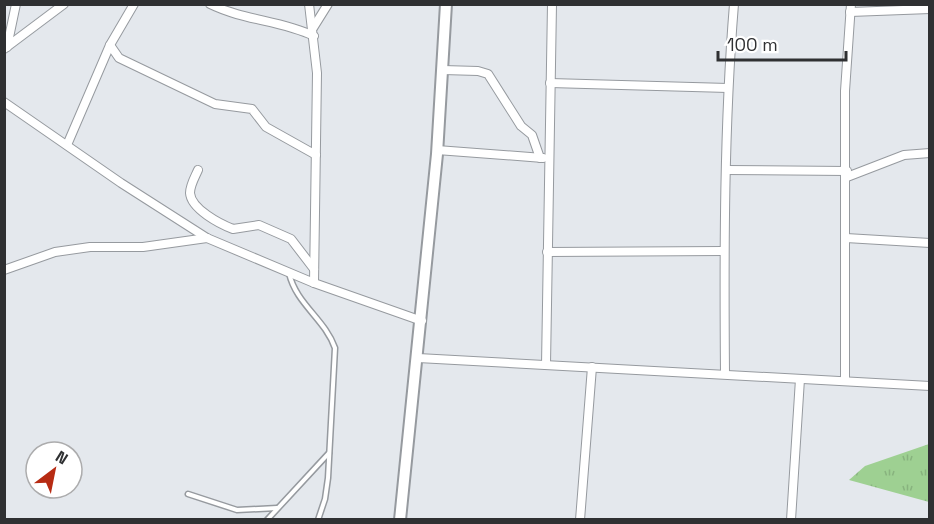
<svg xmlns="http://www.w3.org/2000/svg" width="934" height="524" font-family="'Space Grotesk',sans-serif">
	<defs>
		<pattern id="grass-tufts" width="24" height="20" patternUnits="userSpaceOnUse" patternTransform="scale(1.5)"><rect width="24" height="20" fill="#9ed092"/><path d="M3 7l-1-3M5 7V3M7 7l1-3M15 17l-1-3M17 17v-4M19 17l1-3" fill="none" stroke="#88b37e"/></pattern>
	</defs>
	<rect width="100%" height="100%" fill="#e4e8ed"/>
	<!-- grass -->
	<polygon fill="url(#grass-tufts)" points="929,444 929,502 849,480 865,466"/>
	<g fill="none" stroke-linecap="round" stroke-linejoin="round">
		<defs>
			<g id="lane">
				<path d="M289 273C296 304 325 319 335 348L328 478 325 499 318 520"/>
				<polyline points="188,494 237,510 277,508"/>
				<polyline points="267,520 329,453"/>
			</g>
			<g id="street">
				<path d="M210 4C245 21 280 20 314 36"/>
				<polyline points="309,4 317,73 314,283"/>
				<polyline points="850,12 930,9"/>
				<polyline points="313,28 328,4"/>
				<polyline points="110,45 119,58 215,104 252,109 266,127 316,155"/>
				<polyline points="7,47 16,4"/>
				<polyline points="4,49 64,4"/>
				<polyline points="443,70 478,71 488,74 521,126 532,135 540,158"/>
				<polyline points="550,83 728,88"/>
				<polyline points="4,102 121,183 207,238 314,283 422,321"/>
				<polyline points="67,145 110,45 134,4"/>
				<polyline points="437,150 543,158"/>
				<path d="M198 170C195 177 190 185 190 193 191 209 220 224 233 229L259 225 291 239 314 269"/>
				<polyline points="726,170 847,171"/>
				<polyline points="847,177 904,155 930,153"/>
				<polyline points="846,238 930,243"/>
				<polyline points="547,252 724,251"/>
				<polyline points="4,270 55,252 90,247 143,247 207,238"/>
				<polyline points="418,358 930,386"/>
				<polyline points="546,365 552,4"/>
				<path d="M725 374C724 251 724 127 734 4"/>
				<polyline points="845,381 845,91 851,4"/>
				<polyline points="580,520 592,367"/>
				<polyline points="791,520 800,379"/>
			</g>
			<polyline id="secondary" points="400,520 437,154 446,4"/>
		</defs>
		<!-- lane casing -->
		<use href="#lane" stroke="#969a9f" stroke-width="7"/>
		<!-- street casing -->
		<use href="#street" stroke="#969a9f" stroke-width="10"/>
		<!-- secondary casing -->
		<use href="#secondary" stroke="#969a9f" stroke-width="14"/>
		<!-- lane -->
		<use href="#lane" stroke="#fff" stroke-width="4"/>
		<!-- street -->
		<use href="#street" stroke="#fff" stroke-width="8"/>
		<!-- secondary -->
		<use href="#secondary" stroke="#fff" stroke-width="10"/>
	</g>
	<!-- border -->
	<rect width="934" height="524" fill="none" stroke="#2f3032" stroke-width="12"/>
	<!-- north arrow -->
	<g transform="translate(54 470) rotate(32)"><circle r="28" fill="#ffffff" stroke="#acacad" stroke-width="1.5"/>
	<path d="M0-4.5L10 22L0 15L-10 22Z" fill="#b72b13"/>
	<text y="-9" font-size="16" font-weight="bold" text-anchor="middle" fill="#2f3032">N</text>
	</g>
	<!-- scale -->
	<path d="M718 51v9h128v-9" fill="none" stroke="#2f3032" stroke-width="3"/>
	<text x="727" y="51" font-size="18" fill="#2f3032" stroke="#ffffff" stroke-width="4.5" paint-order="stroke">100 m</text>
</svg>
